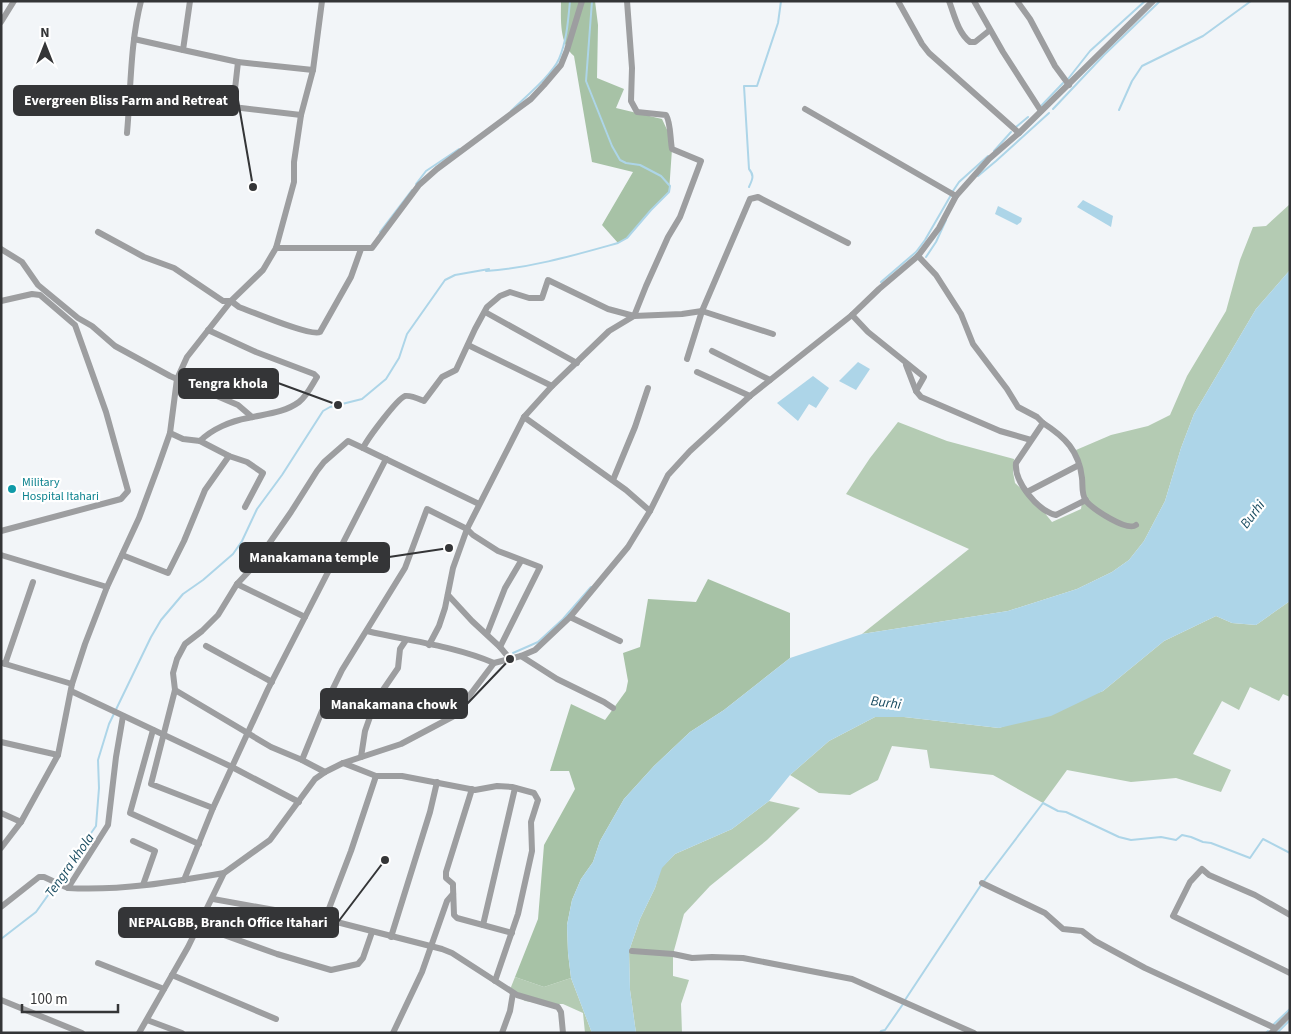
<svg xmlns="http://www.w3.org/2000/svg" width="1291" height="1034" font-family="'Source Sans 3',sans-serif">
	<rect width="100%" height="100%" fill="#f2f5f8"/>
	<!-- green -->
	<g fill="#b4cbb3">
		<polygon points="1290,204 1290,270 1256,309 1194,414 1181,448 1165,501 1144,541 1129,560 1112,572 1077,589 1008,611 862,634 969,549 846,494 870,458 898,422 947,441 1014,459 1013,472 1015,483 1036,502 1052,522 1081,509 1085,482 1076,450 1111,435 1148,426 1170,415 1187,376 1226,311 1240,260 1253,227 1266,226"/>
		<polygon points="1290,601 1290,697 1283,694 1279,701 1250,687 1239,710 1222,701 1193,754 1231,770 1221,792 1176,778 1131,782 1067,770 1043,803 993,775 930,768 927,750 892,746 878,780 850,795 819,793 790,775 829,741 875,717 904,717 999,728 1103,691 1164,641 1216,616 1232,623 1256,625"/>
		<polygon points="769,801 800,808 767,840 710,886 684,914 673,954 673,976 689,980 681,1004 682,1033 636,1033 630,990 629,951 640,919 655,888 661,868 675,854 732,829"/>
		<polygon points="515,977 544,987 571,978 592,1033 585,1033 583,1013 563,1004 543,1004 525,1001 509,992"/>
	</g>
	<!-- forest -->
	<g fill="#a7c2a6">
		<path d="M561 1H595L598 25 597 78 624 89 616 108 662 119 669 134 672 149 669 192 651 210 627 238 618 243 602 225 633 172 592 162 574 56C559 43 561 20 561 1Z"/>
		<polygon points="708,579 790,613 790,658 724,710 690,732 654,766 624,799 600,841 593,862 581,879 572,900 567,925 568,953 571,978 544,987 515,977 538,919 544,845 575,789 569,771 550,771 571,704 605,720 626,691 628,681 623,653 640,647 648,599 696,602"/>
	</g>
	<!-- water -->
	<g fill="#add5e8">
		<polygon points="1083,200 1113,216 1111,227 1077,207"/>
		<polygon points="998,206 1022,218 1021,222 1017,225 995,214"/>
		<polygon points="1290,270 1290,601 1256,625 1232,623 1216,616 1164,641 1103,691 1051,716 999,728 904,717 875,717 829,741 790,775 769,801 732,829 675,854 662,868 655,888 640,919 629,951 630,990 636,1033 592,1033 571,978 568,953 567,925 572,900 581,879 593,862 600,841 624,799 654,766 690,732 724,710 790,658 862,634 1008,611 1077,589 1112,572 1129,560 1144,541 1165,501 1181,448 1194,414 1256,309"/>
		<polygon points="858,362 870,369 856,390 839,381"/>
		<polygon points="813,376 829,388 816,408 809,404 798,421 777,403"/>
	</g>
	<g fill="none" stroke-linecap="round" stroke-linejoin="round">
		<!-- stream -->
		<g stroke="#add5e8" stroke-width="2">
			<polyline points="1068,79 1090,51 1145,1"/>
			<polyline points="1041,106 1063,83"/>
			<polyline points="1053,109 1104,55 1160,1"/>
			<polyline points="1119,110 1132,81 1142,66 1203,36 1251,1"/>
			<path d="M511 111C524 98 552 75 559 59 567 40 568 21 570 1"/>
			<polyline points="1016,127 1028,117"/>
			<polyline points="994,151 1011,132"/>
			<polyline points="978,176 996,161 1049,113"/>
			<polyline points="416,184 426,171 459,149"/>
			<path d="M749 187C752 180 755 176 749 169L744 86H757L778 23 781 1"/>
			<polyline points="953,191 959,182 988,156"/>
			<polyline points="380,232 412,190"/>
			<polyline points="926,257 936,242 946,220"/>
			<polyline points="881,282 916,252 925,240 951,195"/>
			<polyline points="513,653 538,642 563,619 591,587"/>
			<path d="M58 880 96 826 99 788 98 760 109 724 151 637 161 620 183 594 203 580 233 554 242 541 257 509 282 475 323 411 330 407 362 399 386 379 399 358 407 334 445 280 455 275 489 269 486 271C531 268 575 255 618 243L627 238 651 210 669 192 670 186 661 176 640 165 626 163 620 160 612 146 586 81 592 1"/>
			<polyline points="984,881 1043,803 1058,811 1066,812 1119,837 1131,840 1161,837 1176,840 1182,835 1191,837 1203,842 1211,843 1250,858 1263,839 1290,853"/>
			<polyline points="1,939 36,912 56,884"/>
			<polyline points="905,1000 981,885"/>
			<polyline points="1274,1024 1290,1009"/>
			<polyline points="880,1033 881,1031 885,1030 903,1004"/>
			<polyline points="1266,1033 1268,1031"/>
			<polyline points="1277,1033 1290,1020"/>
		</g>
		<!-- street -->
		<g stroke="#9d9ea0" stroke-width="6">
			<polyline points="190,1 183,50 238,62 313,70"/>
			<polyline points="898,1 922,44 929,53 1019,133"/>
			<path d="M949 1C954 14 958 33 970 42H975L990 30"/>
			<polyline points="974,1 1003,52 1041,111"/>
			<polyline points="1017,1 1030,19 1055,66 1069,85"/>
			<polyline points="1,22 14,1"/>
			<polyline points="134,39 183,50"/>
			<polyline points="130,106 183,110 233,107 301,115"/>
			<polyline points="233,107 238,62"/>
			<polyline points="805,109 956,196"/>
			<path d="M127 133C131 89 130 44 141 1"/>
			<path d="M98 232 144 257 174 268 223 301H231L239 307C253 312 311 337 320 332L351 277 361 249"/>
			<polyline points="276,248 372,248 419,185 437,169 531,99 544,85 561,65 567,50 582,1"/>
			<polyline points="1,249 22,262 38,285 78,318 92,326 115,346 170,376 238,405 252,417"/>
			<path d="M918 256 936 275 961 314 973 344 1007 389 1018 407 1037 417 1043 423 1016 463C1014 482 1038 511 1056 515L1086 500"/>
			<polyline points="1,301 32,294 40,295 75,325 106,412 128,491 121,499 1,531"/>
			<polyline points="485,312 577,363"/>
			<polyline points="852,315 868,332 924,377 916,391 921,397 1000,431 1031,440"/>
			<polyline points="468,345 552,386"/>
			<polyline points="712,351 770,380"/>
			<polyline points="687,359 702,311 750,199 758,197 848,243"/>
			<polyline points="906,365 916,391"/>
			<polyline points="697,372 750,396"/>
			<polyline points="524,417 626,490 650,511"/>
			<path d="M1043 423C1065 437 1079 451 1082 478 1083 485 1081 494 1086 501 1093 509 1127 532 1136 525"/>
			<path d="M170 433 183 439 200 441C212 429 231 421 248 418 265 414 284 413 299 402 307 396 312 385 317 377L314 374 256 352 208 330"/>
			<polyline points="200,441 229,456 247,462 263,473 245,507"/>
			<polyline points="363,448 479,504"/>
			<polyline points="613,480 635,427 648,388"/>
			<polyline points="1027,492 1079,465"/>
			<polyline points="1,555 107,587"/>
			<polyline points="122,555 168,573 184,541 205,490 229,456"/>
			<polyline points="237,584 305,617"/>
			<polyline points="448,595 472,621 500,647 510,659"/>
			<polyline points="570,617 620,641"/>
			<path d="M367 631C409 641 455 646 494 663"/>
			<polyline points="487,634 505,588 521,561"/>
			<path d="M429 645 439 626 445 608 453 568 467 529 524 417 552 386 609 331 634 316 646 286 668 237 680 217 701 161 672 149C670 139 671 123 666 115L637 112 631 101 632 68 627 1"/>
			<polyline points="206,646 272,682"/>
			<polyline points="521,656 557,679 604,702 613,708"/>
			<polyline points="2,663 72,684"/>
			<polyline points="5,664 33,582"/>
			<polyline points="175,690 271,747 302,760 325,772"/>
			<polyline points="71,691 232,767 299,802"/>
			<path d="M123 716 116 757 108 825 68 888C120 891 173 882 224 873"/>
			<polyline points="153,730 130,813 199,844"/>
			<polyline points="1,742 58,755"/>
			<polyline points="361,757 365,731 371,714 376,700 398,668 400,649 406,640"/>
			<polyline points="302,760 322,711 342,670 405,568 427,509 467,529 473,535 498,551 540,567 500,647"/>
			<polyline points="343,763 376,776 402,776 475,790 497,786 512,787 534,793 538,800 531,822 532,851 518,914 495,981"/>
			<polyline points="472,789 446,872 446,878 453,884 453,887 454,915 457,918 512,933"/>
			<path d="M213 808 151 784 175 690 173 673 177 659 185 644 202 631 218 615 237 584 252 568 291 512 317 471 324 462 348 441 363 448C368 438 397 399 405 396 411 395 419 399 424 401L442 377 456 370 475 329 487 307 500 296 510 292 529 298H542L548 280 608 309 634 316 682 314 702 311 773 334"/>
			<polyline points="1,813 21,822"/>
			<polyline points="133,841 155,851 143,885"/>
			<polyline points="1,848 21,822 58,755 72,684 85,644 107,587 139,518 158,467 170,433 177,379 187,357 231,301 263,270 276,248 294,182 294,162 301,115 313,70 322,1"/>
			<polyline points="184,880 213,808 268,689 386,459"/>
			<polyline points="982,883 1045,913 1063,929 1082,931 1095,941 1145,968 1275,1028"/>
			<polyline points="213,899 325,919 442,949 452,953 517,995 558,1007 561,1012 563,1033"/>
			<polyline points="1,907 39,877 44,877 68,888"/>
			<polyline points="1290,915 1255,895 1209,875 1202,869 1190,882 1173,916 1290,973"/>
			<polyline points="325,919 351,851 376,776"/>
			<polyline points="483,925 515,788"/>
			<polyline points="199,926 277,954 331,970 358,964 363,958 372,932"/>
			<polyline points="391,937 430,812 437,782"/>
			<polyline points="632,951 673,954 692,958 712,957 743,958 852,979 974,1033"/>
			<polyline points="98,963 164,989"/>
			<polyline points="172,975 276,1019"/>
			<polyline points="1,1000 82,1033"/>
			<polyline points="147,1020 182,1033"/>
			<polyline points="139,1033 188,947 224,873 270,840 315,779 325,772 343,763 401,744 454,716 494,663 521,656 535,650 570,617 628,547 650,511 668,475 690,451 750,396 852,315 879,289 918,256 939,228 956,196 989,159 1019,133 1153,1"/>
			<polyline points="393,1033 422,972 447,901 453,894"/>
			<polyline points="502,1033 510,1011 513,993"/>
			<polyline points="1271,1033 1290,1014"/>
		</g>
	</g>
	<!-- markers -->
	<circle fill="#0f9aa8" stroke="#fff" stroke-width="2" cx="12" cy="489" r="5"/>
	<g text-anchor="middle" stroke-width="4.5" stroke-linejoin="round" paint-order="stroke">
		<!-- culture labels -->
		<g font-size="12" fill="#0d838f" stroke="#fff" text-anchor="start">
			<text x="22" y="486">Military<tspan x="22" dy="14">Hospital Itahari</tspan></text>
		</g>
		<!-- water labels -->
		<g font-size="14" font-style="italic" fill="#184b60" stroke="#fff">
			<text transform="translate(1252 514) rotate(-53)" y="5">Burhi</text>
			<text transform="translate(886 702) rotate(7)" y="5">Burhi</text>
			<text transform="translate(69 865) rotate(-55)" y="5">Tengra khola</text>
		</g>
	</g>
	<!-- callouts -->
	<path fill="none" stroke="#343537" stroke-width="2" d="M253 187L238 100M338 405L278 383M449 548L389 557M510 659L467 704M385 860L338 922"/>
	<g fill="#343537" stroke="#fff" stroke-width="2">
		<circle cx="253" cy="187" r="5"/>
		<circle cx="338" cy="405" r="5"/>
		<circle cx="449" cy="548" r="5"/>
		<circle cx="510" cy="659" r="5"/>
		<circle cx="385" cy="860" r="5"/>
	</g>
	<g fill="#343537" stroke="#343537" stroke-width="2">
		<rect x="14" y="86" width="224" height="29" rx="5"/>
		<rect x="179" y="369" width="99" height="29" rx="5"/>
		<rect x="240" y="543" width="149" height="29" rx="5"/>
		<rect x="321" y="689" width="146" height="29" rx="5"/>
		<rect x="119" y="908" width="219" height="29" rx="5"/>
	</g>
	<g font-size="14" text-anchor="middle" font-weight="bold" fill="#fff">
		<text x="126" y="105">Evergreen Bliss Farm and Retreat</text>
		<text x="228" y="388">Tengra khola</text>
		<text x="314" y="562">Manakamana temple</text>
		<text x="394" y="709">Manakamana chowk</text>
		<text x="228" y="927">NEPALGBB, Branch Office Itahari</text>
	</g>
	<!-- border -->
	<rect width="1291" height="1034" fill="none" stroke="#343537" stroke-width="5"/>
	<!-- north arrow -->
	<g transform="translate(45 45)" stroke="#ffffff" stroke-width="4" paint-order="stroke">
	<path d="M0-4L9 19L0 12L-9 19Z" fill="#343537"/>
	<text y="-8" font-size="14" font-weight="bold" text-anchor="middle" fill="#343537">N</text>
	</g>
	<!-- scale -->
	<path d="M22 1004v8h96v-8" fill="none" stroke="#343537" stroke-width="2.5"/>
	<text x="30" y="1004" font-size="15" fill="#343537" stroke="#ffffff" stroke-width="4" paint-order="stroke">100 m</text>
</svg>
